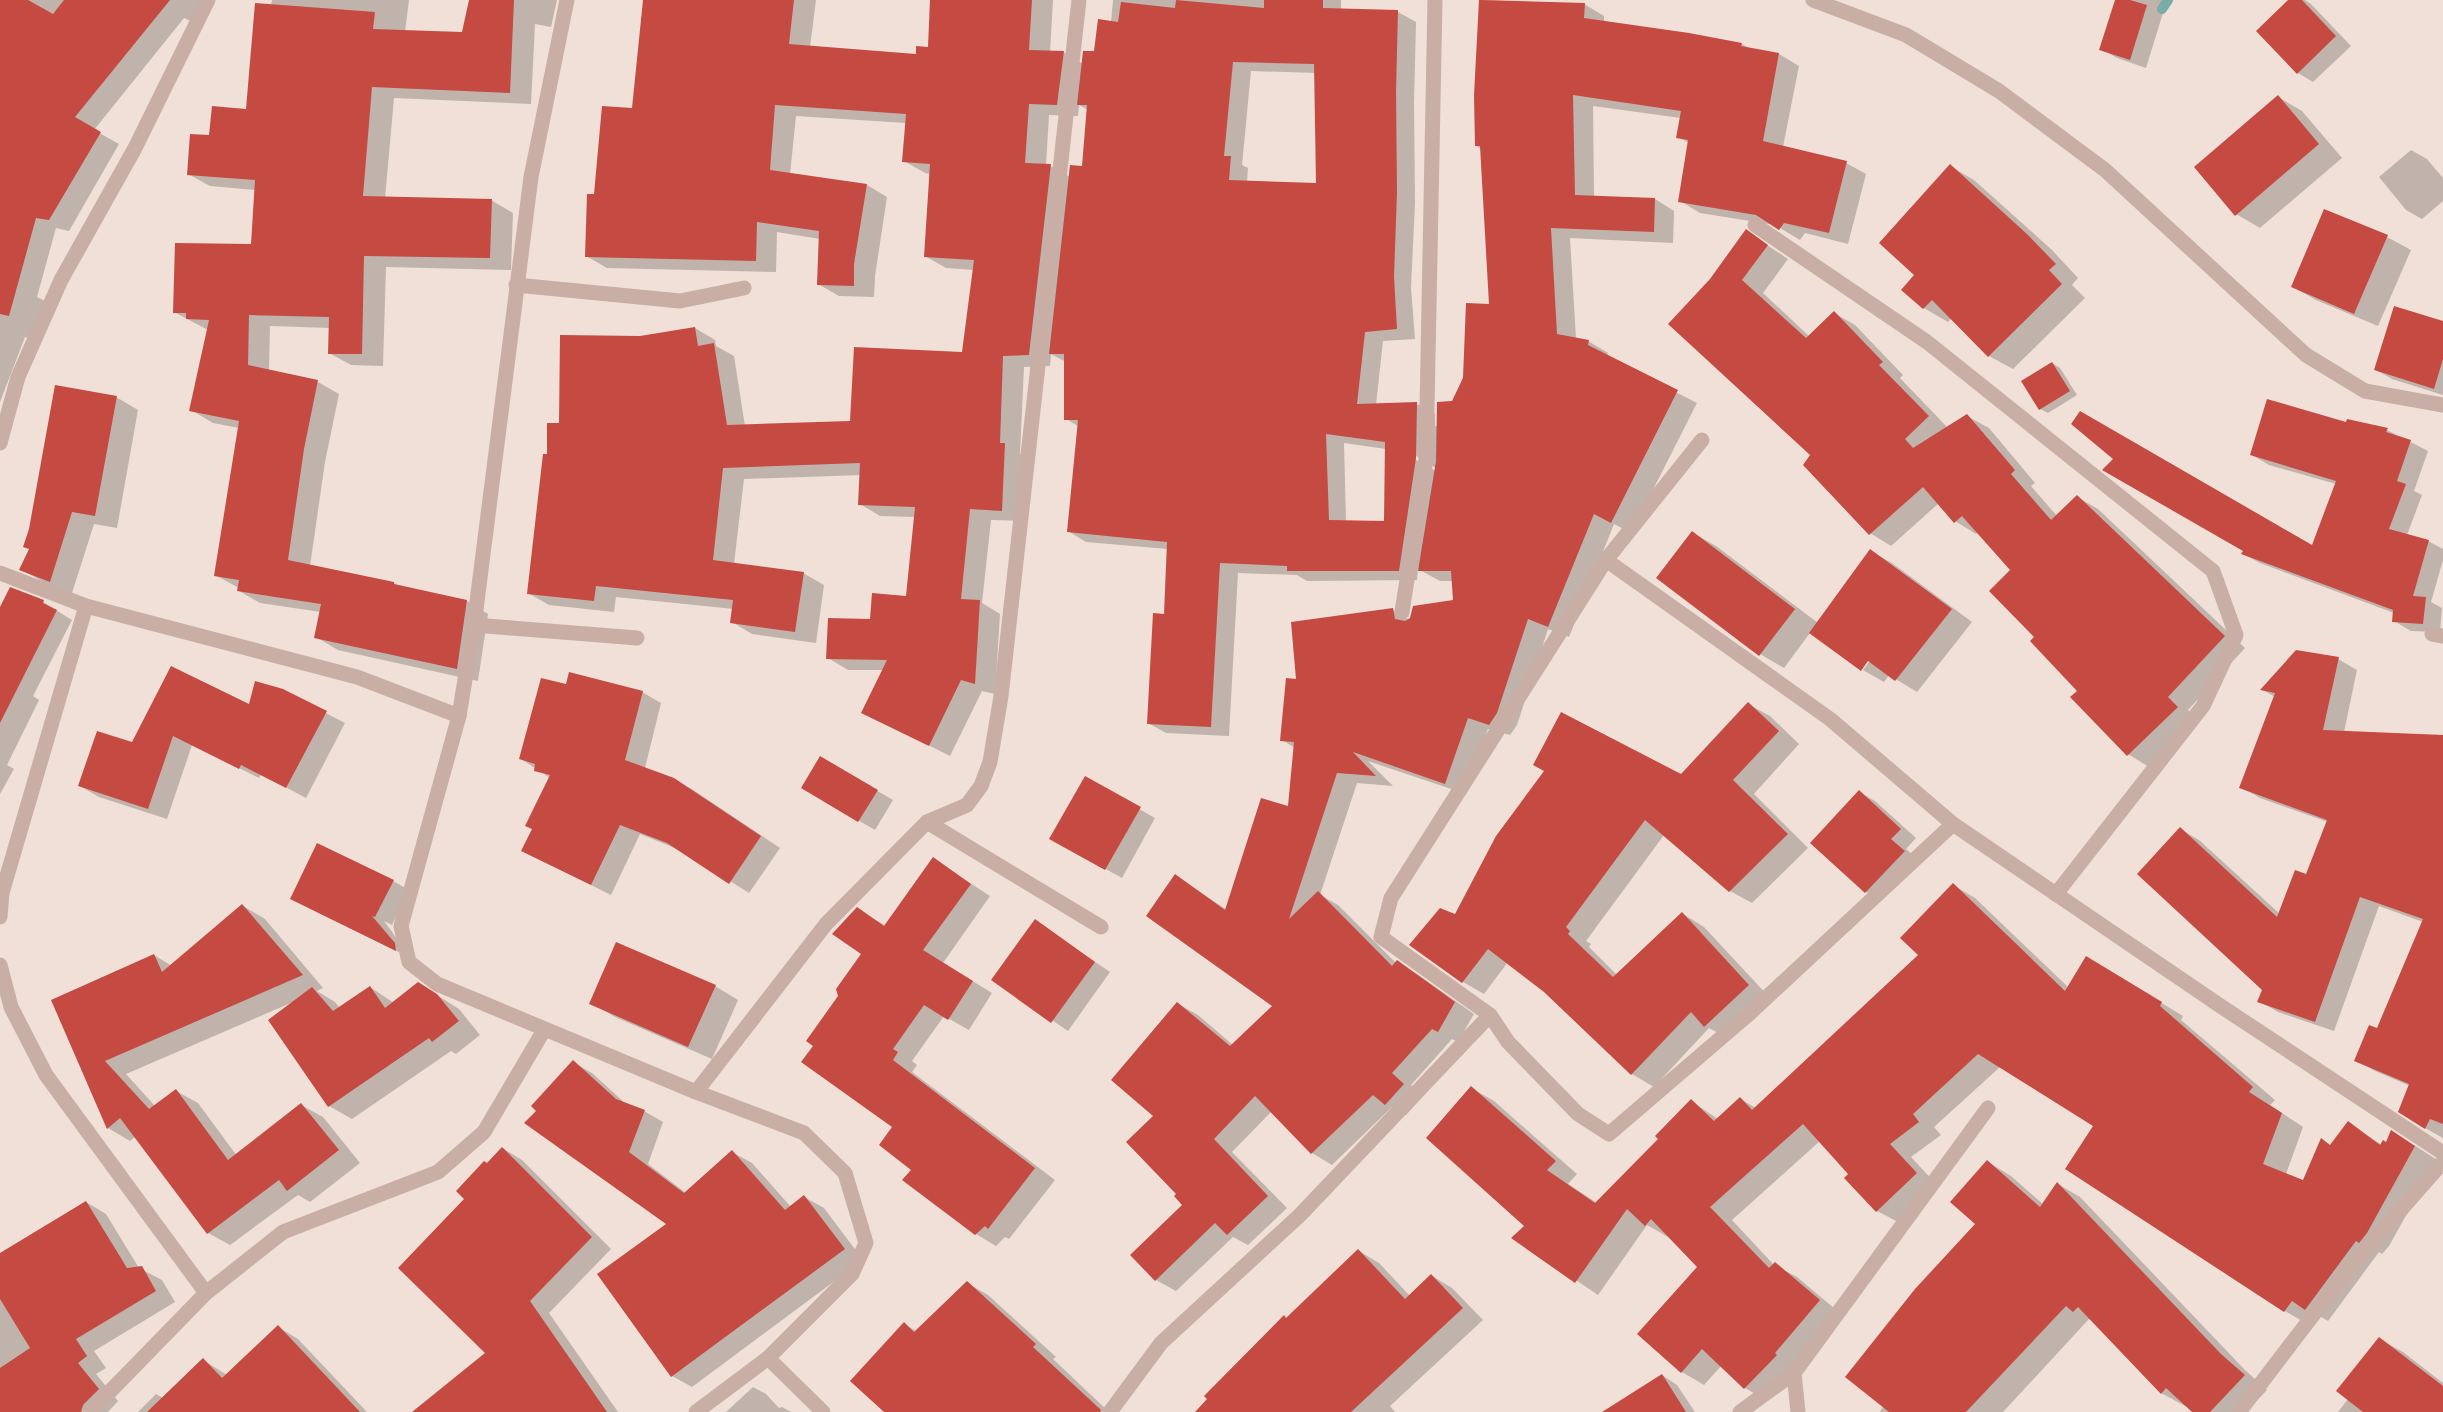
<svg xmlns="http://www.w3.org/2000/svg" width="2443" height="1412" font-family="'Alegreya Sans',sans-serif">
	<rect width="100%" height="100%" fill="#f0e0d7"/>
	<!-- shadow -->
	<g fill="#0003" fill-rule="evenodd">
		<polygon points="0,0 215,0 201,26 184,18 94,130 119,144 69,231 56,228 37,297 45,301 32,339 25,337 0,402"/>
		<polygon points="272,0 409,0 405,32 463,34 470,0 557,0 551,27 535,24 531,104 394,98 385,198 491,200 513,213 511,270 386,267 383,366 351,365 329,353 330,328 270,326 269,371 318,382 339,394 325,462 310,566 394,583 400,587 467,601 488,614 478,681 338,650 316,637 321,612 260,603 239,591 239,588 215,575 239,428 213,423 191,410 208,330 174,312 252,246 255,190 210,186 188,174 211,137 248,111"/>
		<path d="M644 0H816L810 47 917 55 929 48 931 0H1053L1050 52H1063L1083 64 1095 53 1111 22 1113 0H1341V10L1398 12 1416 22 1414 103 1415 203 1411 288 1415 339 1383 341 1376 405 1417 404 1435 414V426H1438L1453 403 1491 306 1482 149 1476 146 1475 95 1480 0 1584 4 1604 16V22L1689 35 1742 44 1750 49 1779 54 1799 66 1783 147 1846 163 1866 174 1848 244 1805 233 1800 240 1775 225 1700 213 1680 201 1689 143 1678 137 1681 118 1593 106 1594 197 1655 199 1674 211 1673 243 1570 238 1576 339 1588 341 1608 353 1607 357 1697 403 1631 533 1614 524 1569 637 1548 629 1517 725 1510 735 1488 729 1466 794 1368 761 1393 786 1357 783 1320 895 1338 905 1396 963 1417 974 1474 1014 1458 1042 1452 1039 1411 1085 1423 1096 1406 1115 1392 1107 1332 1165 1312 1153 1272 1111 1232 1152 1287 1208 1248 1245 1233 1237 1176 1291 1156 1280 1184 1205 1178 1194 1155 1116 1178 1004 1198 1015 1233 1045 1275 1005 1176 876 1227 910 1290 808 1295 748 1282 740 1298 681 1392 610 1410 620 1455 602 1453 581H1440L1418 569 1417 580 1307 581 1297 575 1238 573 1229 736 1166 733 1148 723 1165 616 1168 549 1086 542 1068 531 1078 426 1066 419V362L1051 354 1050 366 1024 367 1020 454 1025 456 1022 521 991 520 982 603 1000 614 995 694 982 691 950 756 863 712 884 670H848L828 658 871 620 907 597 915 517 880 516 860 504 861 475 744 479 734 564 803 573 824 585 816 643 752 634 732 622 734 609 616 597 614 612 549 605 528 593 548 456 560 425 641 337 695 328 715 340 716 346 734 356 745 426 852 422 963 353 974 270 946 268 925 256 931 174 925 173 904 161 906 123 796 116 790 174 867 185 887 197 875 276 874 297 839 296 818 284 820 239 777 232 776 272 607 268 586 256 595 196 633 110ZM1251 71 1316 73 1317 184 1247 182 1248 168 1242 165ZM1079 105 1088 110 1084 167 1070 177 1050 166 1046 165 1049 115 1078 116ZM1344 443 1386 449 1385 522H1346ZM1411 453 1436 468V471L1409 456Z"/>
		<polygon points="2117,0 2167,0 2146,68 2117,58 2101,49"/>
		<polygon points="2290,0 2305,0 2311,4 2351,46 2313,82 2298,73"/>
		<polygon points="2278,97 2302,111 2342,158 2260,228 2236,214"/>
		<polygon points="2411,150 2427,159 2443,178 2443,201 2422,219 2406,210 2379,177"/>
		<polygon points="1950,166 1974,180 2052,250 2078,278 2072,285 2085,298 2013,369 1989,356 1952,318 1948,322 1924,308 1903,290 1916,275"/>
		<polygon points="1746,231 1788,259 1763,293 1810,337 1834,313 1855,325 1903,375 1900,378 1948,428 1967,416 1989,428 2035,483 2031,486 2057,516 2077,497 2098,509 2245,648 2188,710 2198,720 2149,767 2128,754 2036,637 2012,570 1978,532 1976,534 1955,521 1939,503 1891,546 1870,533 1812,455 1711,280"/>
		<polygon points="2387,237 2411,250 2378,326 2316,300 2293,287"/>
		<polygon points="2443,322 2443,395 2392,379 2376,370"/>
		<polygon points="2052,363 2060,368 2077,395 2048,413 2040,409"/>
		<polygon points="116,397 138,410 117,528 94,524 72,593 43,582 21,569"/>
		<polygon points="2347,424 2387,430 2428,451 2414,491 2422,495 2407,535 2428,541 2443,549 2443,560 2431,602 2442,608 2440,632 2411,631 2394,621 2394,613 2260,563 2243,554 2312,547 2336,484 2269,465 2252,455"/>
		<polygon points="1693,533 1716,546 1818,623 1870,551 1892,563 1972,622 1917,692 1889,675 1884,682 1863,670 1874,656 1810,633 1784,668 1760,654"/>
		<polygon points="43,602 72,620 33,696 39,700 7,765 14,769 0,794 0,610"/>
		<polygon points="2338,659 2357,670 2344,732 2431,745 2435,734 2443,737 2443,1138 2425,1128 2410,1086 2375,1071 2356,1060 2377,1030 2423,922 2379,906 2334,1031 2278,1012 2259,1001 2263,989 2180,829 2199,840 2280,914 2307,876 2328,822 2260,798 2241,787 2275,697 2263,690"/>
		<polygon points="567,686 642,692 661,703 645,768 673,779 693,790 780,848 749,893 682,851 640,834 611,895 523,851 534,829 550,778 521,759"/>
		<polygon points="283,691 345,723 306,798 261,774 259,778 192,745 167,819 99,797 80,786 133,744 250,706"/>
		<polygon points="1748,704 1770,716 1799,744 1754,794 1808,848 1752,903 1730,891 1664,835 1586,941 1591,944 1589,947 1617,975 1683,914 1704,927 1770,998 1727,1038 1709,1028 1654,1087 1632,1074 1545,991 1508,962 1484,994 1463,982 1456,916 1681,776"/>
		<polygon points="821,758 893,800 875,830 803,788"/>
		<polygon points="1086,779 1155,818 1122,878 1051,839"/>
		<polygon points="1859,792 1875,801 1916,838 1906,849 1920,861 1881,901 1866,892"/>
		<polygon points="933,859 990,896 943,963 992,993 969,1030 944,1016 912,1061 917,1065 912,1072 1055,1180 1009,1239 1005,1237 996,1246 976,1234 913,1169 894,1127 815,1046 863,954 857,909 886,926"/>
		<polygon points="393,881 409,890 392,925 384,921 411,958 307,907"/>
		<polygon points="1953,885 1975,898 2069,988 2109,971 2183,1016 2181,1020 2275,1100 2270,1105 2303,1127 2286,1174 2304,1181 2348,1123 2382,1145 2414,1145 2437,1160 2389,1246 2382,1254 2379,1252 2328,1321 2314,1313 2307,1324 2285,1311 2067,1169 2096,1125 2000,1067 1934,1127 1941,1135 1911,1157 1938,1186 1900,1223 1877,1211 1850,1174 1820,1141 1732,1220 1774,1265 1797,1277 1841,1314 1767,1401 1745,1388 1721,1366 1704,1385 1682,1372 1699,1267 1669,1236 1668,1237 1647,1225 1598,1295 1514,1238 1526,1226 1471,1088 1494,1101 1577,1174 1568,1184 1597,1203 1660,1139 1691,1101 1718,1119 1740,1099 1756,1108 1920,955"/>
		<polygon points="243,906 265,919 323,988 317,991 335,1002 340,1008 370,987 394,1003 418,983 459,1009 480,1035 456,1054 451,1051 352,1119 329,1106 293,1002 126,1074 155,1106 176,1091 198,1103 237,1156 301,1105 323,1117 360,1163 310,1202 298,1195 230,1245 208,1233 136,1136 130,1141 108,1128 53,1000 154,955 172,966"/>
		<polygon points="1035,921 1110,972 1068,1031 993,980"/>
		<polygon points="715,986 738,1000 712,1059 615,1017 591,1003"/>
		<polygon points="573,1062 592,1073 627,1105 644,1111 663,1122 648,1164 686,1193 732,1152 752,1163 791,1207 804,1197 824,1208 863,1260 692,1387 672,1376 599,1275 669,1224 538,1110"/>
		<polygon points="502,1148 522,1160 611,1249 549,1313 618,1412 414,1412 488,1354 467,1199 487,1164"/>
		<polygon points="1988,1162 2011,1176 2044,1205 2058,1184 2080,1197 2244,1369 2267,1390 2246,1412 2194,1412 2186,1404 2185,1406 2161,1393 2095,1323 2089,1319 2003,1412 1880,1412 1977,1223"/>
		<polygon points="86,1202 106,1214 139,1268 162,1280 175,1302 94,1351 106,1368 96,1374 118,1401 108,1412 0,1412 0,1254"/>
		<polygon points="1359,1251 1379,1263 1410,1296 1432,1276 1452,1288 1483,1320 1390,1406 1395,1412 1197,1412 1287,1319"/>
		<polygon points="967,1283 988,1295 1056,1357 1053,1359 1109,1412 887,1412 904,1324 916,1331"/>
		<polygon points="278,1327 298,1339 367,1412 138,1412 156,1394 163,1398 203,1360 227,1375"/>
		<polygon points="2379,1339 2403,1352 2443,1383 2443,1412 2338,1412 2348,1399"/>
		<polygon points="1662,1375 1677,1385 1695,1412 1630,1412"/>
		<polygon points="753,1387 766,1394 779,1408 782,1407 791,1412 726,1412"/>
	</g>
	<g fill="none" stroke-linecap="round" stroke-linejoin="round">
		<!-- stream -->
		<polyline stroke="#77ada6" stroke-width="10" points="2162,9 2168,0"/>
	</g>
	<!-- building -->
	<g fill="#c54a41" fill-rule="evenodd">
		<polygon points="0,0 28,0 53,14 64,0 170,0 75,117 101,132 49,220 36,218 9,316 0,314"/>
		<polygon points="469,0 514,0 510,93 372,87 363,196 492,199 490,258 364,256 362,354 328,354 329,317 249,315 248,365 318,380 304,449 288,560 394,582 394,584 467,600 457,669 314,638 321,604 237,591 239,580 214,576 239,421 189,411 209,320 186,319 186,313 173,313 175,243 251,244 255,180 187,175 190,134 209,135 212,106 246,109 255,3 375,12 373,29 462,32"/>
		<polygon points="643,0 794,0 789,44 916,54 916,46 928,47 930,0 1032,0 1029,50 1064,51 1057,105 1029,104 1025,163 1051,164 1029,355 1003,356 1000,443 1005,443 1002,511 970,509 961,599 980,600 975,684 961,680 929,746 861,713 887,660 826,659 828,618 870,619 872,593 906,596 915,507 858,505 860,463 723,468 713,560 804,572 795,632 730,623 733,600 596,586 594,601 527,594 543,454 547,454 547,423 559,423 560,335 640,336 695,327 698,346 714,343 727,425 850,421 854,347 962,352 974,260 924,257 930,164 902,162 906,114 775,105 770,170 867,184 854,264 854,286 817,285 819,231 757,222 756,261 585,257 587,194 594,194 602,106 632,108"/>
		<path d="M1176 0 1264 8V0H1323V8L1398 10 1396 92 1397 192 1394 277 1397 329 1365 332 1357 404 1417 402 1416 458 1399 571H1287V566L1220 563 1211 727 1147 724 1153 613 1164 614 1167 542 1067 532 1078 420H1064V354H1049L1070 165 1082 166 1087 105H1077L1083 51H1094L1098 19 1118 22 1121 2 1175 8ZM1233 62 1314 64 1316 183 1229 180 1231 156H1224ZM1326 434 1385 442 1384 521 1329 520Z"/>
		<polygon points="1479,0 1585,3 1584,18 1689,33 1742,43 1741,46 1779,53 1763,141 1847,161 1829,233 1784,223 1779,230 1756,215 1678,202 1688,140 1676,138 1681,111 1573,95 1575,195 1655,198 1654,232 1551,228 1557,334 1589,340 1588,345 1678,390 1611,523 1594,514 1548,627 1528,619 1497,713 1489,725 1468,718 1445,784 1353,752 1376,776 1337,773 1289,919 1318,891 1392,966 1397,960 1455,1002 1438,1032 1432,1029 1392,1073 1404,1084 1385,1105 1373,1095 1311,1154 1255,1096 1214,1139 1268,1196 1227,1235 1215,1223 1155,1281 1130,1255 1182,1205 1174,1196 1176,1194 1126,1142 1153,1116 1111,1080 1177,1002 1230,1046 1272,1006 1146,916 1175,874 1225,910 1261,798 1288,806 1294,742 1280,741 1286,678 1296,679 1291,622 1393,608 1395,619 1405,621 1410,618 1413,606 1453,600 1451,571 1418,571 1436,461 1437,402 1452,401 1463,378 1466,303 1489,304 1480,146 1475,146 1474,95"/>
		<polygon points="2115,0 2130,0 2147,5 2130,60 2099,50"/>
		<polygon points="2288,0 2302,0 2336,36 2297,74 2256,31"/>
		<polygon points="2278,95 2319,144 2235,216 2194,167"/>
		<polygon points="1950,164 2028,235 2056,264 2049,270 2062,284 1988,357 1932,300 1923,309 1901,290 1914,275 1879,243"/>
		<polygon points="2324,209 2388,235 2354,314 2291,287"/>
		<polygon points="1746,229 1768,245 1742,280 1806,338 1834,311 1883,362 1879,365 1929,416 1905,439 1913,448 1967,414 2015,470 2011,474 2051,520 2077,495 2225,636 2168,697 2178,707 2127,756 2070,697 2077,691 2030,641 2034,637 1989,591 2010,570 1962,516 1954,523 1923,487 1869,535 1803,465 1810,455 1668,324 1710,279"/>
		<polygon points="2394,306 2443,321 2443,359 2434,389 2374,370"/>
		<polygon points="2052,362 2070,391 2039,410 2021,381"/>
		<polygon points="55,385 117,396 95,516 72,512 50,582 19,570 29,549 23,547 29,529"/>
		<polygon points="2267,399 2346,422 2347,419 2388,428 2386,432 2411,440 2397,481 2406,484 2389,529 2429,540 2413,596 2426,597 2423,624 2392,622 2393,610 2241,554 2243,551 2102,470 2113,459 2071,424 2080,411 2312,545 2336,481 2250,455"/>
		<polygon points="1692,531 1795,609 1759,656 1656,578"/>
		<polygon points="1870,549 1952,609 1895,681 1868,661 1861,671 1809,633"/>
		<polygon points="10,587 44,600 43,603 57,610 0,723 0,607"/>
		<polygon points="2296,650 2339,657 2323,730 2443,735 2443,1124 2430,1119 2425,1129 2398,1112 2409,1084 2354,1061 2369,1025 2377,1028 2423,919 2360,897 2315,1022 2257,1002 2262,990 2137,874 2180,827 2277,917 2295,870 2306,874 2327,820 2239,788 2275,693 2260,690"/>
		<polygon points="171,666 249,704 255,681 283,689 327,711 286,788 241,765 239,769 173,736 148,809 78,786 97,731 132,742"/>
		<polygon points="569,672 643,691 625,760 674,778 761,836 729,884 667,843 620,825 591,885 521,851 532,829 525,826 550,775 534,771 535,764 519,759 541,678 566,684"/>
		<polygon points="1748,702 1779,731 1733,780 1788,834 1729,892 1645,820 1566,927 1570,931 1568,934 1613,977 1682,912 1749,985 1704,1027 1691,1012 1631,1075 1544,992 1488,949 1462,983 1409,945 1440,908 1455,914 1496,836 1544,771 1533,765 1561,712 1681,774"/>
		<polygon points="820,756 878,790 858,822 801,788"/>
		<polygon points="1085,776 1141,807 1105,870 1049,839"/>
		<polygon points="1859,790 1901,829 1891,839 1905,851 1865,893 1810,843"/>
		<polygon points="317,843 394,880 375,917 372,916 395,943 396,951 290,899"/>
		<polygon points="933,857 971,884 923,950 973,981 948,1020 924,1005 893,1049 898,1052 893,1060 1035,1168 988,1229 985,1226 975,1235 902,1180 911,1170 879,1145 892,1127 801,1062 813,1046 806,1041 838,996 836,989 861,954 832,934 857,907 884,926"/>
		<polygon points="1953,883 2065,991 2086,956 2162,1002 2160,1006 2253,1087 2249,1092 2282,1113 2263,1164 2303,1180 2321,1138 2330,1145 2348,1121 2380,1145 2383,1140 2386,1142 2391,1130 2415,1146 2367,1233 2359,1243 2356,1241 2305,1310 2292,1301 2284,1312 2065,1169 2093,1126 1978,1054 1913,1114 1919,1122 1890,1144 1917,1173 1876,1212 1844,1178 1848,1174 1803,1124 1710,1207 1769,1268 1775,1262 1820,1300 1775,1353 1777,1355 1744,1389 1702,1349 1681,1373 1637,1334 1697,1267 1651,1219 1645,1226 1627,1209 1575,1283 1511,1238 1524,1226 1426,1138 1471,1086 1556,1161 1547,1170 1595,1203 1658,1139 1655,1136 1691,1099 1714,1121 1740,1097 1752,1110 1918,955 1900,938"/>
		<polygon points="242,904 303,975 105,1061 149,1109 176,1089 228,1160 301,1103 339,1150 287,1191 279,1180 207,1234 120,1118 107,1129 51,1000 154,954 162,972"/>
		<polygon points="1035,919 1095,962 1051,1023 991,980"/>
		<polygon points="616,942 716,985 688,1047 589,1004"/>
		<polygon points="418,982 437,994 459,1021 432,1042 429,1038 328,1107 268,1020 312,987 333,1011 370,986 385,1008"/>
		<polygon points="573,1060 616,1099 645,1110 629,1152 684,1193 732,1150 785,1210 804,1195 845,1249 671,1377 597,1274 666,1224 524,1123 536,1111 531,1106"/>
		<polygon points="502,1147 592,1237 530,1301 607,1412 412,1412 485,1353 398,1268 464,1199 456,1191 484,1161 487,1163"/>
		<polygon points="1987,1160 2040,1207 2057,1182 2221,1354 2245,1375 2210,1412 2192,1412 2166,1388 2161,1394 2078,1307 2073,1312 2066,1306 1966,1412 1889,1412 1845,1377 1915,1289 1975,1224 1950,1202"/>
		<polygon points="86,1201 127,1268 142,1266 156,1291 76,1339 87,1356 78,1363 99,1389 83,1405 81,1412 0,1412 0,1368 30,1348 0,1299 0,1253"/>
		<polygon points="1358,1249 1405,1299 1431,1274 1463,1308 1351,1412 1195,1412 1207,1399 1204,1396 1284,1315 1286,1318"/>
		<polygon points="967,1281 1036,1344 1033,1347 1101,1410 1100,1412 884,1412 850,1381 904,1322 914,1332"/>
		<polygon points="278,1325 360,1412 147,1412 203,1358 222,1378"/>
		<polygon points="2379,1337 2443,1386 2443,1412 2363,1412 2336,1391"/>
		<polygon points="1662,1374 1686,1412 1602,1412"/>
	</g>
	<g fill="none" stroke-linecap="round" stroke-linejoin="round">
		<!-- minor -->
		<g stroke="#c8aea4" stroke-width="15">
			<polyline points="567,0 531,177 474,625 459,716 401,926 409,962 437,984 696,1092 804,1133 845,1173 866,1243 852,1274 768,1358 696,1412"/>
			<polyline points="1813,0 1906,35 1999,91 2105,170 2306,355 2365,391 2443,405"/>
			<polyline points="1755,225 1927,342 2213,571 2236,635 2203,706 2056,894"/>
			<polyline points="516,285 680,301 744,288"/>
			<polyline points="1702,440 1606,560 1391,898 1381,937 1490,1015 1508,1042 1578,1114 1609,1134 1750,1013 1953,824"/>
			<polyline points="0,443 18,377 61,280 135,148 208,0"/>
			<polyline points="1606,560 1830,719 1953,824 2222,1007 2443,1153"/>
			<polyline points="0,573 86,606 357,677 459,716"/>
			<polyline points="1402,612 1426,459 1435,0"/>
			<polyline points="474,625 637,638"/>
			<polyline points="2432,634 2443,636"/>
			<polyline points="927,822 1101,927"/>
			<polyline points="0,917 2,893 86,606"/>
			<polyline points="0,965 11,1007 46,1075 206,1293"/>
			<polyline points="696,1092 826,924 927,822 967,805 981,786 990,762 1001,696 1079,0"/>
			<polyline points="768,1358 823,1412"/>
			<polyline points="1794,1373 1798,1412"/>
			<polyline points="90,1412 206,1293 283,1232 438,1172 484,1132 544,1030"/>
			<polyline points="1110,1412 1161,1343 1300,1215 1490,1015"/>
			<polyline points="1740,1412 1794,1373 1988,1108"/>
			<polyline points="2239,1412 2346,1272 2443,1162"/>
		</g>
	</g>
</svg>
